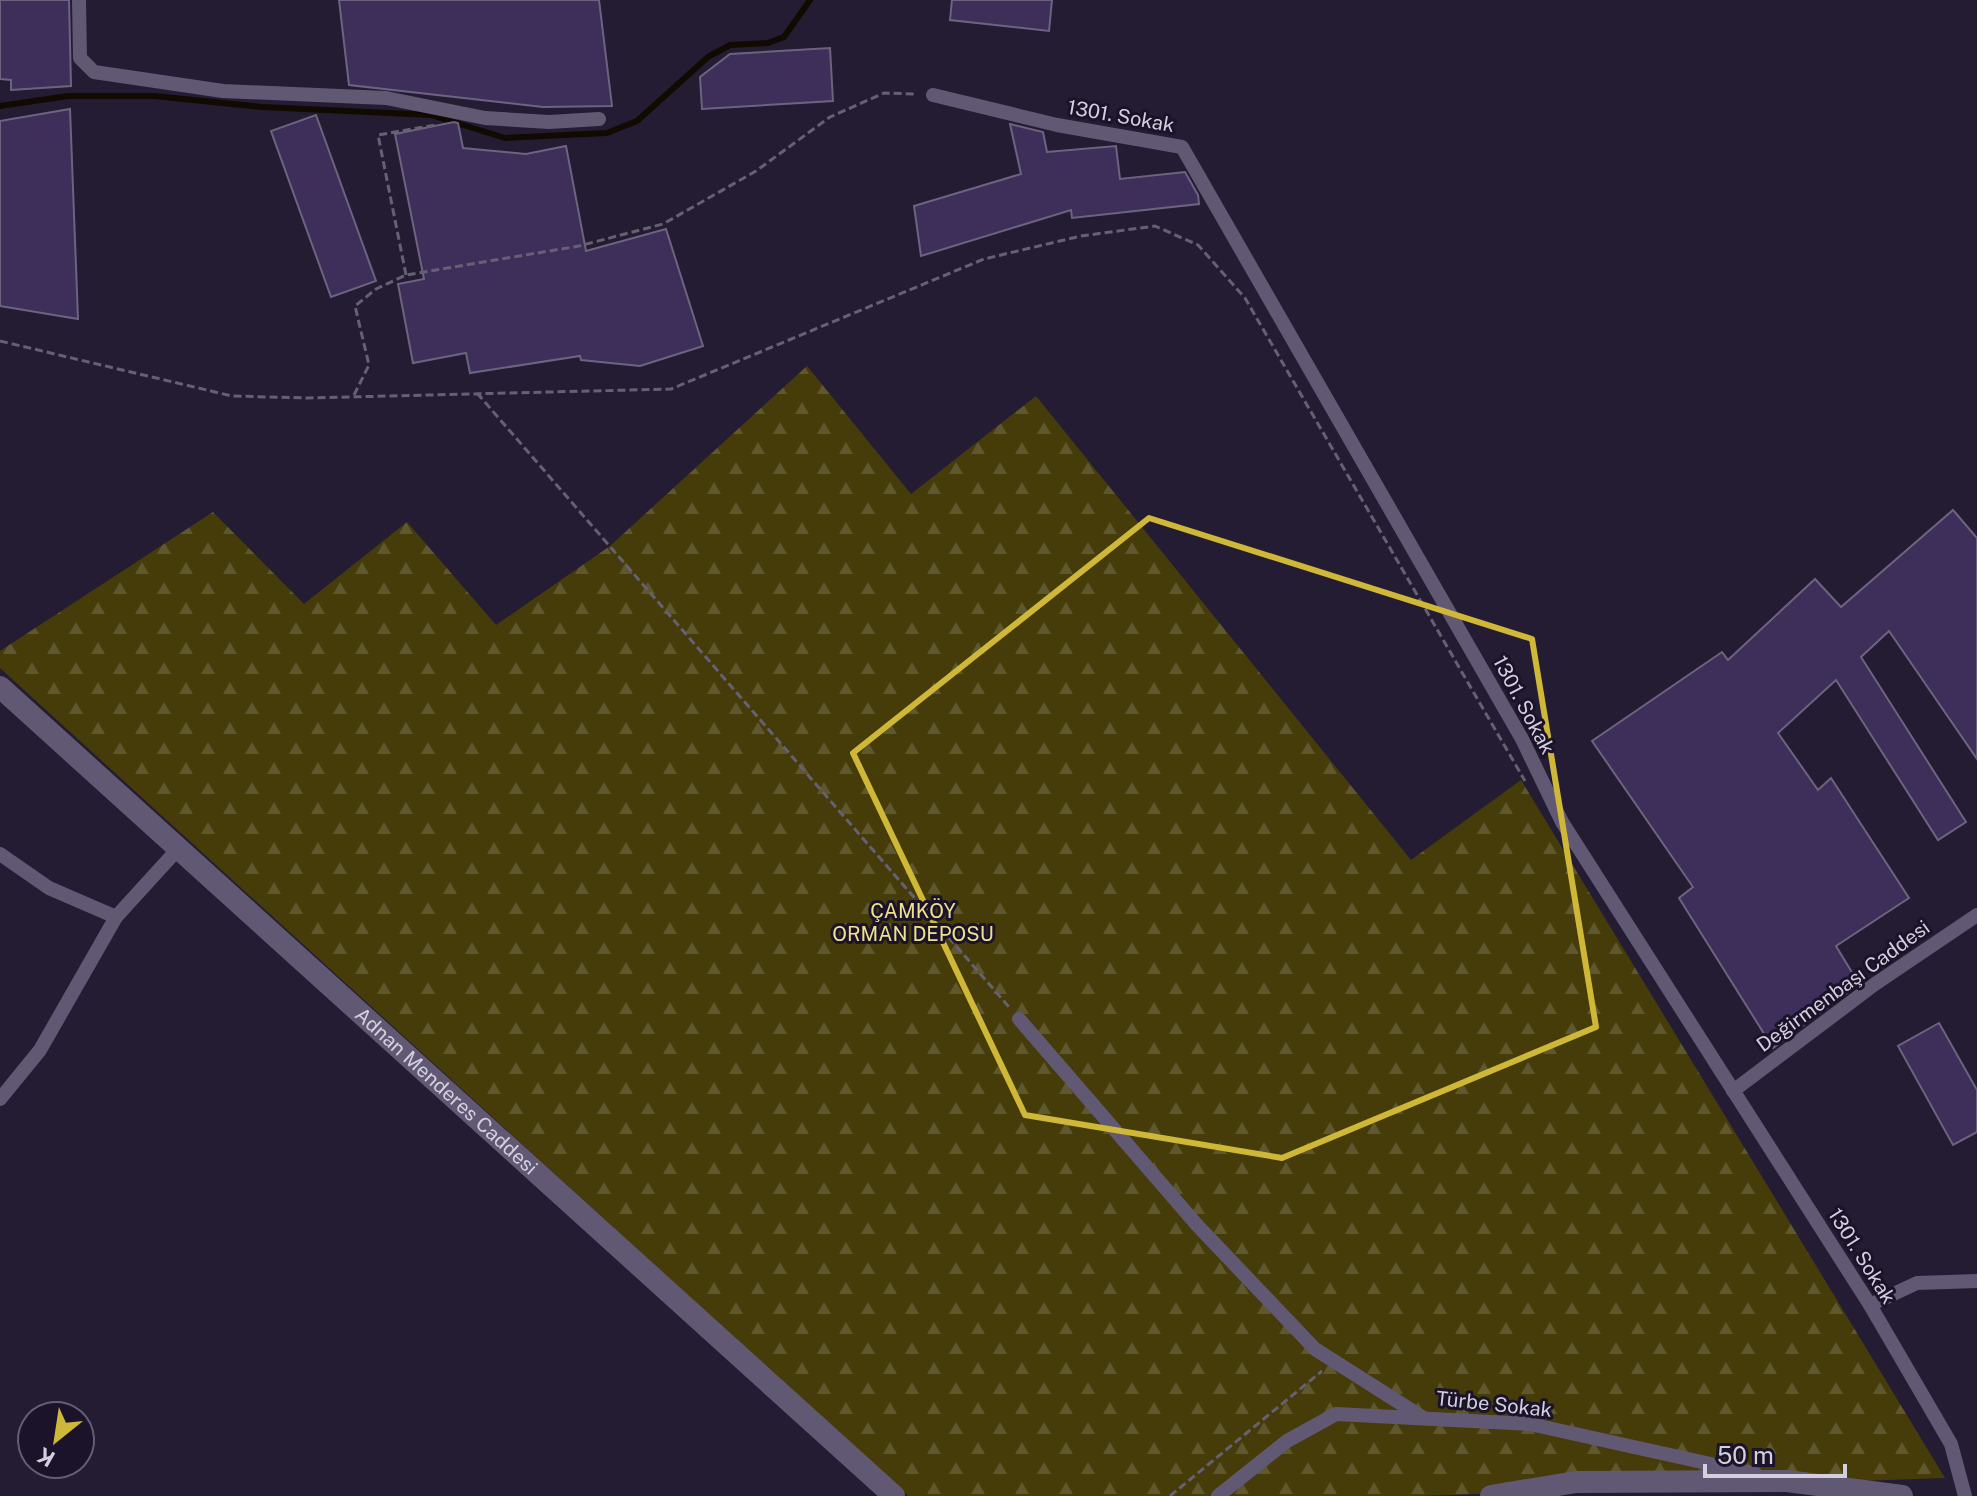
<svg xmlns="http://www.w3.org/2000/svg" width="1977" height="1496" font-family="'Public Sans',sans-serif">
	<defs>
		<pattern id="forest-firs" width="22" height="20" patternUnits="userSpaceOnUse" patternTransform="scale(2)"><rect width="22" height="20" fill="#453c0a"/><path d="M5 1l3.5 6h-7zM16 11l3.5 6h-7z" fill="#5f572d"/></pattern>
	</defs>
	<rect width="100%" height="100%" fill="#241c33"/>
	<!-- forest -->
	<polygon fill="url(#forest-firs)" points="807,366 911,494 1036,396 1411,860 1521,780 1945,1478 1420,1496 908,1496 0,668 0,651 213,512 304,604 407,522 496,625 610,546"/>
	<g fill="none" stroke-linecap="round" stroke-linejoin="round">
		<!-- stream -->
		<polyline stroke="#100a00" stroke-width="6" points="0,106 68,96 154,96 262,107 431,115 505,138 607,133 637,121 708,57 730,45 768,43 784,37 810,0"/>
	</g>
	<!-- building -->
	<g fill="#3d2f59" stroke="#6c647f" stroke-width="2">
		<polygon points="0,0 69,0 71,86 11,90 11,80 0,79"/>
		<polygon points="339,0 599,0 612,106 543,107 349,85"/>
		<polygon points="952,0 1052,0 1049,31 950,20"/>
		<polygon points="830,48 833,101 702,109 700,77 730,54"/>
		<polygon points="70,109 78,319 0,306 0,121"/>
		<polygon points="316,115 376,281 331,297 271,131"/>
		<polygon points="454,122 458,123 463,148 526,154 566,146 586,251 666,229 703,346 640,366 581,360 580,356 470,373 466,353 413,363 398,284 424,279 395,134"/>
		<polygon points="1010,124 1043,132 1047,152 1116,146 1120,179 1185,172 1198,195 1199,204 1072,218 1071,210 921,256 914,206 1021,174"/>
		<polygon points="1953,510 1977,538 1977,759 1889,631 1861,657 1966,822 1938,840 1836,680 1778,733 1818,790 1831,778 1909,898 1836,946 1859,984 1773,1048 1679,898 1693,887 1592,741 1722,652 1728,660 1815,579 1841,607"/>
		<polygon points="1939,1023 1977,1090 1977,1132 1953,1145 1898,1046"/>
	</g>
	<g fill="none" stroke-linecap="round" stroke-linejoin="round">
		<!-- path -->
		<g stroke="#666074" stroke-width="3" stroke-dasharray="8 4" stroke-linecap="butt">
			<polyline points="406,275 378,135 435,125"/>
			<polyline points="0,341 232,396 308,398 671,389 984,259 1081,236 1155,226 1198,245 1245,298 1525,781"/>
			<polyline points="477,393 1009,1007"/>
			<polyline points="354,395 369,365 355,306 376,289 406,275 579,246 663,224 756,171 830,117 884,93 917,94"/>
			<polyline points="1170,1496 1322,1371"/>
		</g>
		<!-- street -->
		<g stroke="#615974" stroke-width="14">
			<polyline points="79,0 80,58 94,72 223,91 386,98 485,118 549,122 599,119"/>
			<polyline points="933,95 1057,125 1182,147 1522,739 1562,822 1870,1305 1951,1444 1965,1496"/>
			<polyline points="0,854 49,888 116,917 178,849"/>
			<polyline points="1019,1019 1197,1225 1315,1349 1422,1417"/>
			<polyline points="1733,1091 1875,984 1977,915"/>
			<polyline points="0,1099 40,1050 116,917"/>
			<polyline points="1870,1305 1917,1283 1977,1281"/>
			<polyline points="1218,1496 1287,1441 1336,1414 1530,1424 1756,1474"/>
		</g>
		<!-- secondary -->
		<g stroke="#615974" stroke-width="22">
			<path id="s1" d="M0 687 894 1496"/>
			<polyline points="1491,1496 1576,1482 1787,1481 1902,1496"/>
		</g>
	</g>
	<!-- marked area -->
	<path fill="none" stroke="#cfb837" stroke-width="6" stroke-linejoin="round" d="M1149 518 1532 639 1596 1027 1282 1158 1025 1115 853 753Z"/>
	<g text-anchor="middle" stroke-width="6" stroke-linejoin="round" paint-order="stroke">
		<!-- street labels -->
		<g font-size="20" fill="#d3cfde" stroke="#1a1329">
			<text transform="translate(1121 116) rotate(10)" y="7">1301. Sokak</text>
			<text transform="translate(1524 705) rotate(62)" y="7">1301. Sokak</text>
			<text transform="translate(1843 986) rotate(-36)" y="7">Değirmenbaşı Caddesi</text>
			<text dy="7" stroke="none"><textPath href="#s1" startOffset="602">Adnan Menderes Caddesi</textPath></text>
			<text transform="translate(1862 1256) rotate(58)" y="7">1301. Sokak</text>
			<text transform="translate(1494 1404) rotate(6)" y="7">Türbe Sokak</text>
		</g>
		<!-- park labels -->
		<g font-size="20" fill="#efe08f" stroke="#1a1329">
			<text x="913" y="918">ÇAMKÖY<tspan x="913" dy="23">ORMAN DEPOSU</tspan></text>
		</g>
	</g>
	<!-- north arrow -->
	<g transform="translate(56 1440) rotate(210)"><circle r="38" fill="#1a1329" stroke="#645e71" stroke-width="2"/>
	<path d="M0-6L14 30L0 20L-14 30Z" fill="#cfb837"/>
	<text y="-12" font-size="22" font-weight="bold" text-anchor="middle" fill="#d3cfde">K</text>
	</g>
	<!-- scale -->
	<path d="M1705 1464v12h140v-12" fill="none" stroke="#d3cfde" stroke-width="4"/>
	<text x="1717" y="1464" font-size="24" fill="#d3cfde" stroke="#1a1329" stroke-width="6" paint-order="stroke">50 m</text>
</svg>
